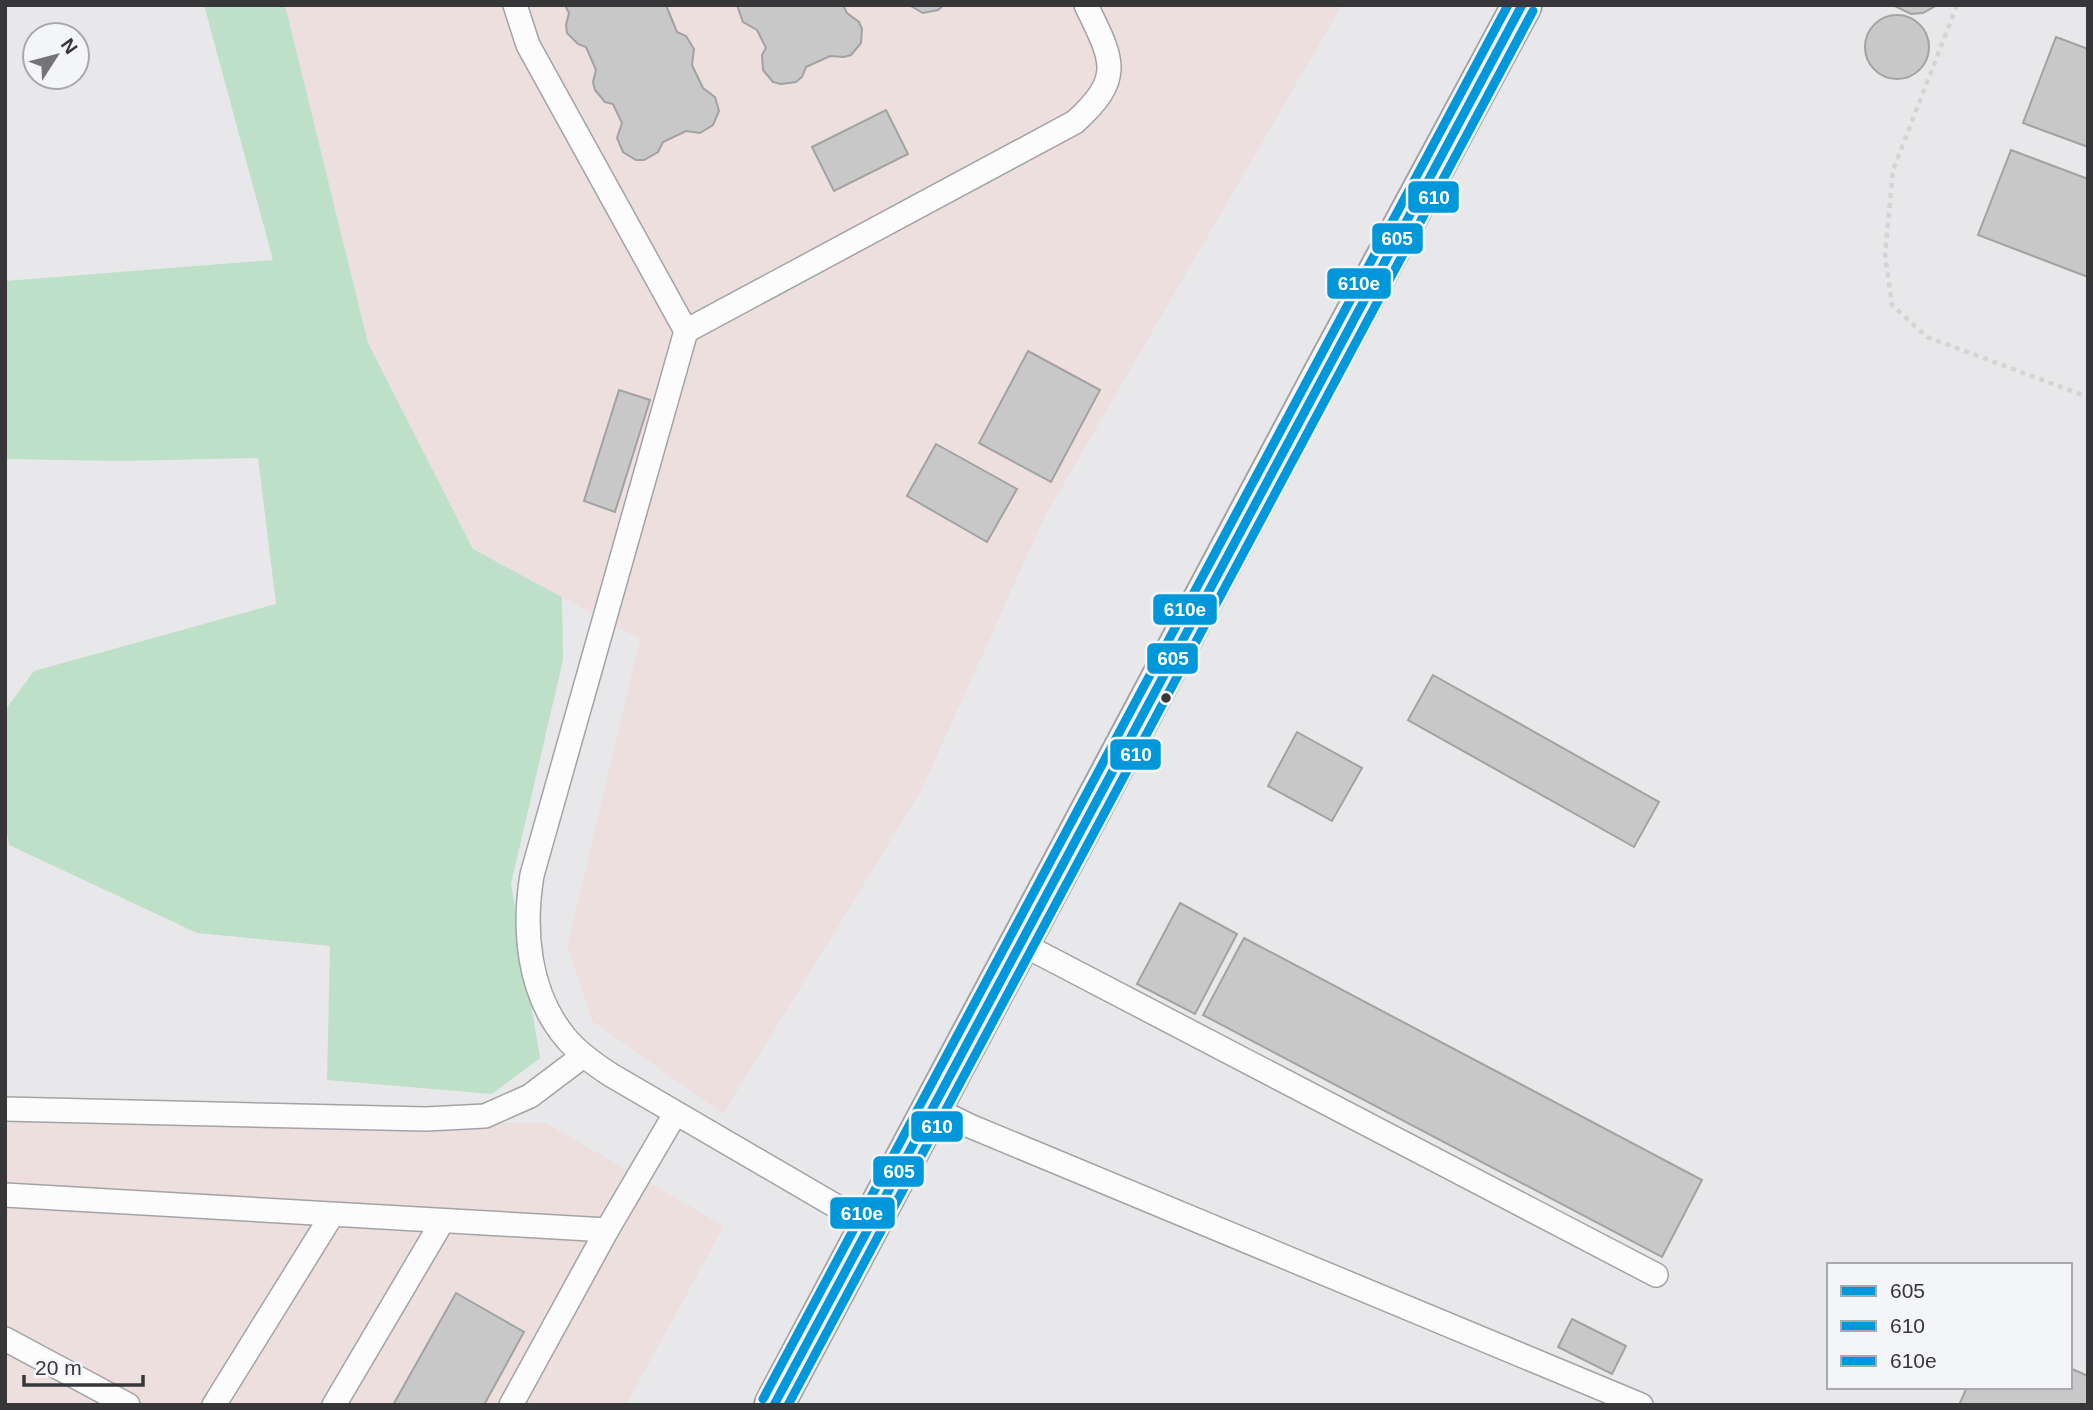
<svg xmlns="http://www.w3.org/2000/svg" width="2093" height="1410" font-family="Helvetica,sans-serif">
	<rect width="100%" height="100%" fill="#e8e8ea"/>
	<!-- industrial -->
	<g fill="#eddfdd">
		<polygon points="285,5 1342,5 1044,518 921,791 723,1114 592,1021 567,947 640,639 473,549 368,343"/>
		<polygon points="5,1120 546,1123 724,1226 626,1405 5,1405"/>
	</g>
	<!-- green -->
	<polygon fill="#bee0c9" points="204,5 285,5 368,343 473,549 562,597 563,660 511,884 540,1058 492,1094 327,1080 330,946 197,933 9,845 5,822 5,710 34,671 276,604 258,458 121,461 5,459 5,281 273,260"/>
	<!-- building -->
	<g fill="#c8c8c8" stroke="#a2a2a2" stroke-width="2">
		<polygon points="565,5 666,5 677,32 686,36 694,49 692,65 703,88 715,97 719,111 713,125 700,133 686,131 663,142 658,152 644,160 636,160 623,152 617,138 622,123 613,104 605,102 595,90 593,82 596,70 586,47 578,44 567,33 566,25 569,13"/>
		<polygon points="737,5 843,5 847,13 859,22 862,29 861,43 851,55 844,57 830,56 806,67 802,77 796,82 781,84 773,82 763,70 762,55 766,48 757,30 743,22"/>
		<polygon points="944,5 938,10 923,13 909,5"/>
		<polygon points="1893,5 1937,5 1923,13 1911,14"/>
		<circle cx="1897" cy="47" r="32"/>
		<polygon points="2056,37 2088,49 2088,147 2023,123"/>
		<polygon points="886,110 908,154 834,191 812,147"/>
		<polygon points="2011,150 2088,179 2088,277 1978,235"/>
		<polygon points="1028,351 1100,390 1051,482 979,443"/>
		<polygon points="619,390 650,400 615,512 584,501"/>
		<polygon points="936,444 1017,489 987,542 907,496"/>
		<polygon points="1433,675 1659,802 1634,847 1408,720"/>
		<polygon points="1297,732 1362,768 1332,821 1268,786"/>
		<polygon points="1180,903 1237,934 1195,1014 1137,984"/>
		<polygon points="1244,938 1702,1180 1662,1257 1203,1015"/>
		<polygon points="456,1293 524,1332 484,1405 393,1405"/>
		<polygon points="1572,1319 1626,1346 1612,1374 1558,1347"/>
		<polygon points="2070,1368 2088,1376 2088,1405 1959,1405 1967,1387 2070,1387"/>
	</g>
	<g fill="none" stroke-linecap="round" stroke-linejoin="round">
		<defs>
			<g id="lane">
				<polyline points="515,5 528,45 686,331"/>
				<polyline points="1020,943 1656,1275"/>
				<polyline points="933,1108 970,1126 1641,1405"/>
				<polyline points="5,1109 426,1119 485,1116 530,1096 583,1056"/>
				<polyline points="5,1195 607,1230"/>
				<path d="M870 1226 611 1075C594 1064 577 1052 565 1037 528 992 523 929 532 875L686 331 1075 122C1125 77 1112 59 1086 5"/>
				<polyline points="5,1339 128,1405"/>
				<polyline points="214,1405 332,1215"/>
				<polyline points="334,1405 442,1222"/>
				<polyline points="511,1405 607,1230 675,1114"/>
			</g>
			<polyline id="secondary" points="774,1405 1324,372 1522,5"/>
		</defs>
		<!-- lane casing -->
		<use href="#lane" stroke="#a3a3a5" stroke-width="26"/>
		<!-- secondary casing -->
		<use href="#secondary" stroke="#a3a3a5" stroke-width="42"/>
		<!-- path -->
		<polyline stroke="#d4d4d4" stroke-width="4.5" stroke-dasharray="5 5" stroke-linecap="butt" points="1957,5 1893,170 1885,254 1892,305 1927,337 2088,397"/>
		<!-- lane -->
		<use href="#lane" stroke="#fcfcfc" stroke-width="23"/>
		<!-- secondary -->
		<use href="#secondary" stroke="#fcfcfc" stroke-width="38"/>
		<defs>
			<polyline id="bus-1" points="774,1405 1522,5"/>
			<polyline id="bus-2" points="788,1405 1533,11"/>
			<polyline id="bus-3" points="763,1399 1508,5"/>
		</defs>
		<!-- bus-1 casing -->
		<use href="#bus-1" stroke="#f4f5f9" stroke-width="14"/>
		<!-- bus-2 casing -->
		<use href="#bus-2" stroke="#f4f5f9" stroke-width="14"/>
		<!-- bus-3 casing -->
		<use href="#bus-3" stroke="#f4f5f9" stroke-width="14"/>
		<!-- bus-1 -->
		<use href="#bus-1" stroke="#0098da" stroke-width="9"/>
		<!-- bus-2 -->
		<use href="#bus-2" stroke="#0098da" stroke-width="9"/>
		<!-- bus-3 -->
		<use href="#bus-3" stroke="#0098da" stroke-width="9"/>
	</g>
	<!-- markers -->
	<circle fill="#373739" stroke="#f4f5f9" stroke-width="2.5" cx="1166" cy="698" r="6"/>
	<g stroke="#f4f5f9" stroke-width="2.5">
		<rect x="1407" y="180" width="53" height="34" rx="7" fill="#0098da"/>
		<rect x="1371" y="222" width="53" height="33" rx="7" fill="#0098da"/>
		<rect x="1326" y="267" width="66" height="33" rx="7" fill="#0098da"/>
		<rect x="1152" y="593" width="66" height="33" rx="7" fill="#0098da"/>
		<rect x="1146" y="642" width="53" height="33" rx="7" fill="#0098da"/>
		<rect x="1109" y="738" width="53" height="33" rx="7" fill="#0098da"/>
		<rect x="910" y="1110" width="54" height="33" rx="7" fill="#0098da"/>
		<rect x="872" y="1155" width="53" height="33" rx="7" fill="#0098da"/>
		<rect x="829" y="1196" width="67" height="34" rx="7" fill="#0098da"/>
	</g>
	<g font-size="19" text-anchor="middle" font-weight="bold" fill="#fff">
		<text x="1434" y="204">610</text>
		<text x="1397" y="245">605</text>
		<text x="1359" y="290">610e</text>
		<text x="1185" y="616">610e</text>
		<text x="1173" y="665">605</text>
		<text x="1136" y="761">610</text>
		<text x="937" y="1133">610</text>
		<text x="899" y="1178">605</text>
		<text x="862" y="1220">610e</text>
	</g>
	<!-- border -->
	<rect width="2093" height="1410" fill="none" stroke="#373739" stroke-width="14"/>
	<!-- legend -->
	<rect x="1827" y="1263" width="245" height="126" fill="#f4f5f9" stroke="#a8a9ac" stroke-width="2"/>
	<rect x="1841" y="1286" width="35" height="10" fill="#0098da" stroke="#a8a9ac" stroke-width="2"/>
	<text x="1890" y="1298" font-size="21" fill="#373739">605</text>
	<rect x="1841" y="1321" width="35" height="10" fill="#0098da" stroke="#a8a9ac" stroke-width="2"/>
	<text x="1890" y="1333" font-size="21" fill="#373739">610</text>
	<rect x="1841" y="1356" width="35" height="10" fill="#0098da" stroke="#a8a9ac" stroke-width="2"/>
	<text x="1890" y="1368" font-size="21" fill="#373739">610e</text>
	<!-- north arrow -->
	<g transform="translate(56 56) rotate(54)"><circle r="33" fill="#f4f5f9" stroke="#a8a9ac" stroke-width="2"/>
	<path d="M0-5L12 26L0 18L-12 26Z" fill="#757577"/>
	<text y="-10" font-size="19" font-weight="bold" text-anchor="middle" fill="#373739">N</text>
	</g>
	<!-- scale -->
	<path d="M24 1375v10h119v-10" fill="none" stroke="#373739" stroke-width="3.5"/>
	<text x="35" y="1375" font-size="21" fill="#373739" stroke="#f4f5f9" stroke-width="5" paint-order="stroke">20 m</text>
</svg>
